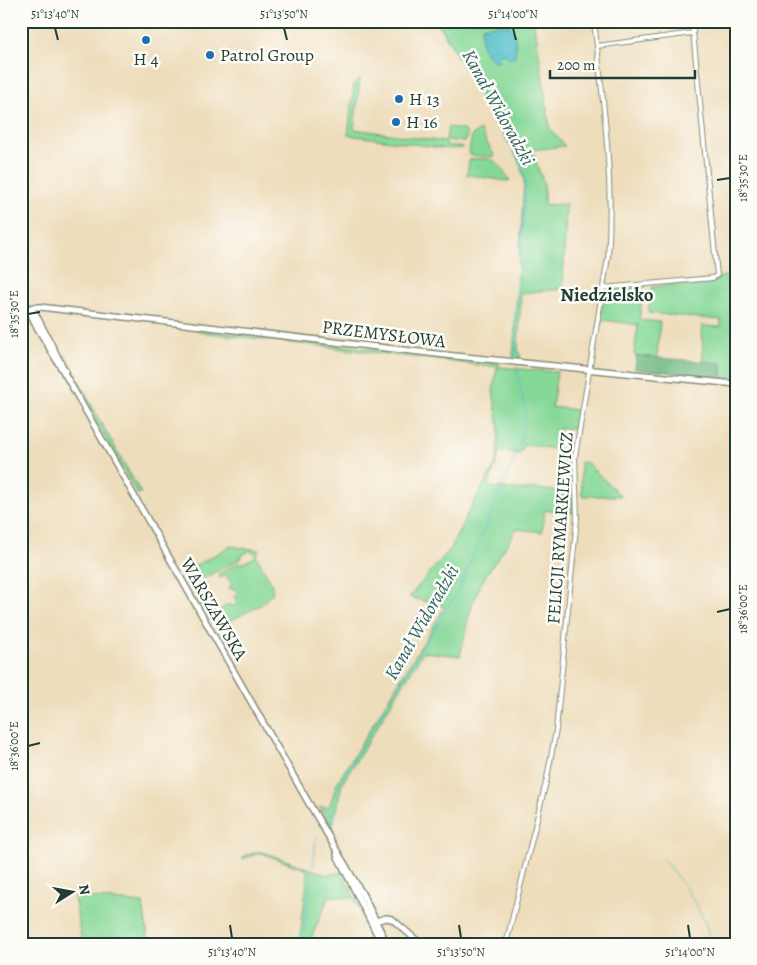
<svg xmlns="http://www.w3.org/2000/svg" width="757" height="965" font-family="Alegreya,serif">
	<rect width="100%" height="100%" fill="#fdfcf7"/>
	<filter id="ink" filterUnits="userSpaceOnUse"><feTurbulence type="fractalNoise" baseFrequency=".02" numOctaves="2"/><feDisplacementMap in="SourceGraphic" scale="10" xChannelSelector="R" yChannelSelector="G"/><feConvolveMatrix kernelMatrix="1 2 1 2 8 2 1 2 1" color-interpolation-filters="sRGB"/></filter>
	<filter id="wash" filterUnits="userSpaceOnUse"><feTurbulence type="fractalNoise" baseFrequency=".0096" numOctaves="4" result="noise"/><feDisplacementMap in="SourceGraphic" scale="20" xChannelSelector="R" yChannelSelector="G"/><feGaussianBlur stdDeviation="1.12" result="paint"/><feColorMatrix in="noise" values="0 0 0 0 0 0 0 0 0 0 0 0 0 0 0 0 0 1.4 0 .05"/><feComposite in="paint" operator="in"/></filter>
	<g filter="url(#wash)">
		<rect width="100%" height="100%" fill="#edb"/>
		<!-- green -->
		<g fill="#86d898" stroke="#528a66">
			<polygon points="436,21 533,21 537,39 550,129 565,146 532,150 544,184 544,205 566,204 563,289 521,293 518,350 521,358 513,357 524,180 519,160 440,25"/>
			<polygon points="358,80 360,80 354,129 446,142 446,145 463,147 463,148 448,149 348,135 354,84"/>
			<polygon points="448,127 465,130 467,136 464,142 446,140"/>
			<polygon points="480,130 494,155 494,157 471,155 469,152 472,135"/>
			<path d="M471 159C497 157 496 161 510 180L507 181 467 175 469 161Z"/>
			<polygon points="736,274 736,378 722,377 722,363 703,362 702,326 721,327 721,320 648,313 652,287 719,280 719,277"/>
			<path d="M641 288 643 292 639 320 660 322 657 358 634 355 638 325 603 320 602 324 600 323C604 285 605 291 641 288Z"/>
			<path d="M202 330 500 363 498 367 557 372 552 407 578 410 574 429 560 428 557 449 524 445 520 454 500 451 488 487 530 490 531 488 571 493 573 499V513L545 510 542 532 516 529C505 552 485 571 476 595 468 614 465 636 460 656L423 652 342 784 333 825V834L320 807H329L337 783 445 607 409 597 451 548 468 512 495 466 497 457 499 427 493 392 497 367 199 332Z"/>
			<polygon points="66,355 95,412 141,493 137,494 72,380 62,357"/>
			<polygon points="580,462 588,463 592,468 621,496 582,496"/>
			<polygon points="231,546 259,550 256,556 251,550 241,556 242,558 204,578 188,576 185,571"/>
			<polygon points="256,556 271,582 273,593 262,604 217,628 216,626 222,608 230,604 232,607 238,603 234,596 238,593 235,589 230,589 229,587 232,585 226,575 220,578 218,574 240,562 242,564"/>
			<polygon points="196,585 201,586 214,610 211,621 191,586"/>
			<polygon points="260,851 328,875 342,872 379,944 377,944 368,922 353,898 329,896 310,941 307,944 299,944 307,881 307,870 261,853 242,859 246,855"/>
			<polygon points="74,896 143,903 149,944 82,944"/>
		</g>
		<!-- forest -->
		<polygon fill="#6cb880" stroke="#467a5a" points="636,356 722,363 722,377 635,369"/>
		<!-- water -->
		<path fill="#51becb" stroke="#387e80" d="M502 24 510 26C516 35 517 46 515 57L510 59 503 53 498 56 501 61H494C482 50 480 43 482 27Z"/>
		<g fill="none" stroke-linecap="round" stroke-linejoin="round">
			<!-- stream -->
			<g stroke="#51becb" stroke-width="1">
				<polyline points="436,21 515,154 522,169 526,184 515,314 515,358"/>
				<polyline points="329,826 338,786 418,653 441,620 460,587 519,448 526,412 516,366"/>
				<path d="M663 859C683 885 704 908 710 941"/>
				<polyline points="313,866 316,836"/>
				<polyline points="302,944 312,872"/>
			</g>
		</g>
	</g>
	<g filter="url(#ink)">
		<g fill="none" stroke-linecap="round" stroke-linejoin="round">
			<defs>
				<g id="street">
					<polyline points="597,46 693,33"/>
					<polyline points="603,288 713,278 717,275 692,21"/>
					<path d="M506 944 547 778 556 730 577 518 575 457 608 257C614 179 603 99 594 21"/>
				</g>
				<g id="secondary">
					<polyline points="21,295 37,327 70,383 307,800 363,895 387,944"/>
					<polyline points="29,309 33,307 40,307 445,355 736,384"/>
					<polyline points="30,309 35,313 65,371"/>
					<polyline points="337,855 382,944"/>
					<polyline points="375,921 386,918 392,919 421,944"/>
				</g>
			</defs>
			<!-- street casing -->
			<use href="#street" stroke="#868d78" stroke-width="6"/>
			<!-- secondary casing -->
			<use href="#secondary" stroke="#868d78" stroke-width="8"/>
			<!-- street -->
			<use href="#street" stroke="#fff" stroke-width="4"/>
			<!-- secondary -->
			<use href="#secondary" stroke="#fff" stroke-width="5"/>
		</g>
	</g>
	<!-- ticks -->
	<path fill="none" stroke="#1f3d34" stroke-width="2" d="M55 28 58 40M284 28 287 40M513 28 516 40M717 180 730 178M28 314 40 312M717 612 730 609M28 746 40 743M230 925 232 938M459 925 461 938M688 925 690 938"/>
	<!-- markers -->
	<g fill="#1f6fb2" stroke="#fdfcf7" stroke-width="2">
		<circle cx="146" cy="40" r="5"/>
		<circle cx="210" cy="55" r="5"/>
		<circle cx="399" cy="99" r="5"/>
		<circle cx="396" cy="122" r="5"/>
	</g>
	<g text-anchor="middle" stroke-width="5" stroke-linejoin="round" paint-order="stroke">
		<!-- poi labels -->
		<g font-size="18" fill="#1f3d34" stroke="#fdfcf7" text-anchor="start">
			<text x="220" y="61">Patrol Group</text>
			<text x="146" y="65" text-anchor="middle">H 4</text>
			<text x="409" y="105">H 13</text>
			<text x="406" y="128">H 16</text>
		</g>
		<!-- street labels -->
		<g font-size="18" fill="#1f3d34" stroke="#fdfcf7">
			<text transform="translate(384 334) rotate(7)" y="6">PRZEMYSŁOWA</text>
			<text transform="translate(560 528) rotate(-86)" y="6">FELICJI RYMARKIEWICZ</text>
			<text transform="translate(214 609) rotate(60)" y="6">WARSZAWSKA</text>
		</g>
		<!-- water labels -->
		<g font-size="19" font-style="italic" fill="#2e6461" stroke="#fdfcf7">
			<text transform="translate(499 107) rotate(61)" y="7">Kanał Widoradzki</text>
			<text transform="translate(421 622) rotate(-60)" y="7">Kanał Widoradzki</text>
		</g>
		<!-- neighbourhood labels -->
		<g font-size="19" font-weight="bold" fill="#1f3d34" stroke="#fdfcf7">
			<text x="607" y="301">Niedzielsko</text>
		</g>
	</g>
	<!-- margin -->
	<rect width="757" height="965" fill="none" stroke="#fdfcf7" stroke-width="55"/>
	<!-- north arrow -->
	<g transform="translate(72 892) rotate(79)" stroke="#fdfcf7" stroke-width="4" paint-order="stroke">
	<path d="M0-4L9 19L0 12L-9 19Z" fill="#1f3d34"/>
	<text y="-8" font-size="14" font-weight="bold" text-anchor="middle" fill="#1f3d34">N</text>
	</g>
	<!-- scale -->
	<path d="M550 70v8h145v-8" fill="none" stroke="#1f3d34" stroke-width="2.5"/>
	<text x="557" y="70" font-size="15" fill="#1f3d34" stroke="#fdfcf7" stroke-width="4" paint-order="stroke">200 m</text>
	<rect x="28" y="28" width="702" height="910" fill="none" stroke="#1f3d34" stroke-width="2"/>
	<g font-size="12" text-anchor="middle" fill="#1f3d34">
		<text x="55" y="18">51°13'40"N</text>
		<text x="284" y="18">51°13'50"N</text>
		<text x="513" y="18">51°14'00"N</text>
		<text transform="translate(743 178) rotate(-90)" y="4">18°35'30"E</text>
		<text transform="translate(14 314) rotate(-90)" y="4">18°35'30"E</text>
		<text transform="translate(743 609) rotate(-90)" y="4">18°36'00"E</text>
		<text transform="translate(14 746) rotate(-90)" y="4">18°36'00"E</text>
		<text x="232" y="956">51°13'40"N</text>
		<text x="461" y="956">51°13'50"N</text>
		<text x="690" y="956">51°14'00"N</text>
	</g>
</svg>
